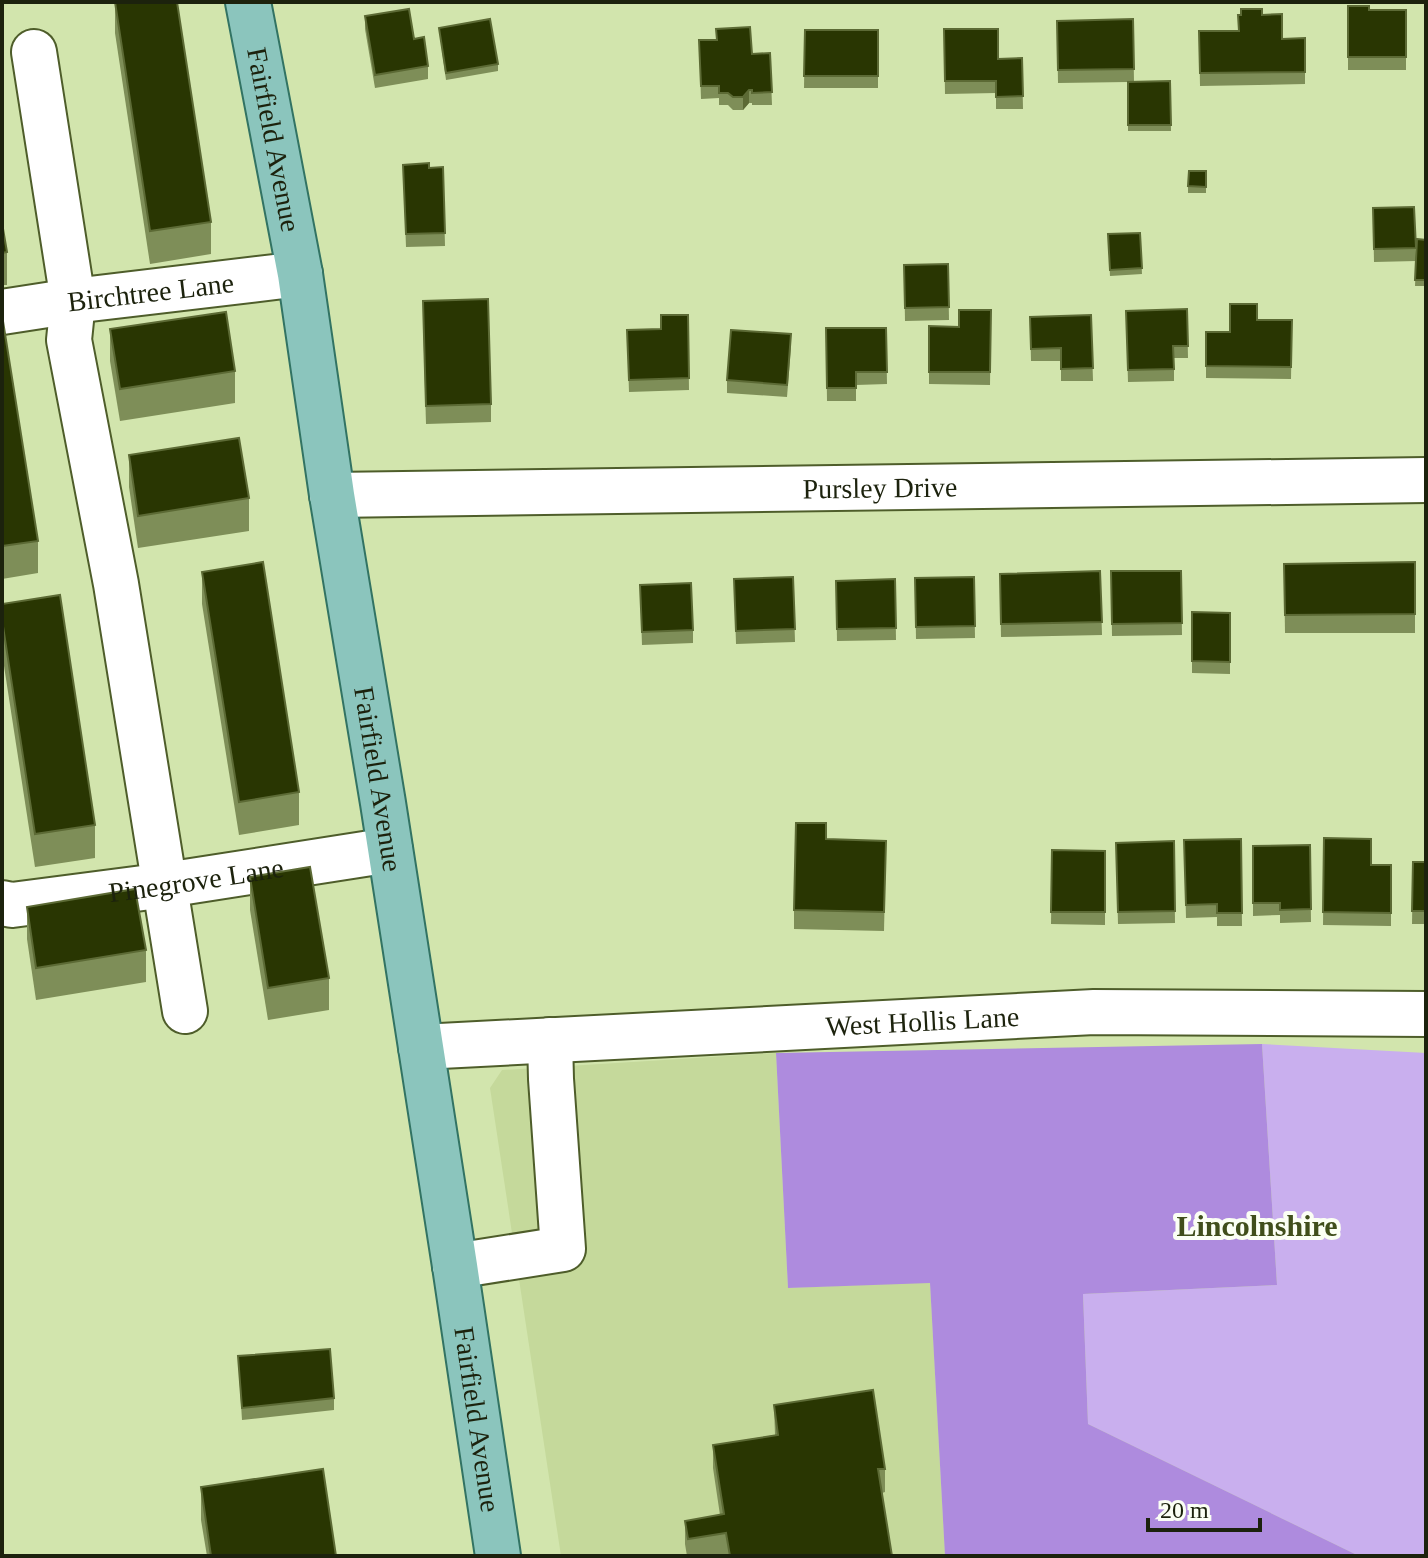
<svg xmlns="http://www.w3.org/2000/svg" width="1428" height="1558" font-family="Georgia,serif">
	<rect width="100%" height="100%" fill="#d2e5ad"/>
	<!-- built -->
	<polygon fill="#c5d99b" points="776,1053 788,1288 930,1282 945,1556 561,1556 490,1088 502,1070"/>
	<!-- green -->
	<polygon fill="#c9afee" points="1262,1044 1426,1053 1426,1556 1359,1556 1088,1424 1083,1294 1277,1285"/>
	<!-- forest -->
	<polygon fill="#ae8bde" points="1262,1044 1277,1285 1083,1294 1088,1424 1359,1556 945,1556 930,1283 788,1288 776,1053"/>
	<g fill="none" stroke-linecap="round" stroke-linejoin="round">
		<defs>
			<g id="minor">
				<polyline points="34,52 73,301 69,340 116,584 185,1011"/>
				<path id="s1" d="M2 312 73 301 300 274"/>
				<path id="s2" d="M332 495 1426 480"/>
				<path id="s3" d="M2 903 12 905 166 885 390 850"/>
				<path id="s4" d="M421 1047 1094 1012 1426 1014"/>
				<polyline points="455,1266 563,1249 551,1079 550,1040"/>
			</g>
			<g id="major">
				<path id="s5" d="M248 2 300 274 332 495 383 803 455 1266 498 1556"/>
			</g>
		</defs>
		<!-- minor casing -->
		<use href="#minor" stroke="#4e5d2a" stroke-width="48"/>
		<!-- major casing -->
		<use href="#major" stroke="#327363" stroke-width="48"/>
		<!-- minor -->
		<use href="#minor" stroke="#fff" stroke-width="44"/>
		<!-- major -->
		<use href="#major" stroke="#8bc5bd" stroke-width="44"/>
	</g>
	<!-- wall -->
	<g fill="#7e8e58">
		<polygon points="115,2 211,222 211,254 150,264 115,33"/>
		<polygon points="1348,6 1369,10 1406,10 1406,70 1348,70"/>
		<polygon points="1262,15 1282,39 1305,38 1305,84 1200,86 1199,31 1238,31"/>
		<polygon points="365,16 414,39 428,66 428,79 375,88 365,29"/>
		<polygon points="1133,19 1134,82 1170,81 1171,131 1128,131 1128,82 1058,83 1057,21"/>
		<polygon points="439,28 498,64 498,71 446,80"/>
		<polygon points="716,29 752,54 770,53 772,105 752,105 752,103 749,103 743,110 733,110 728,105 719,105 719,98 701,99 699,40 716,40"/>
		<polygon points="944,29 998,59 1022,58 1023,109 996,109 996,93 945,94"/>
		<polygon points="805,30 878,30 878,88 804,88"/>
		<polygon points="403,165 429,168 443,167 445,246 406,247"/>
		<polygon points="1206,171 1206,193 1188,193 1188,186"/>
		<polygon points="1414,207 1416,261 1374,262 1373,208"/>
		<polygon points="2,223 7,252 7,285 2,285"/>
		<polygon points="1140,233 1142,274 1110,276 1108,234"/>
		<polygon points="1417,239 1426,240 1426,286 1415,286"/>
		<polygon points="948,264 949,320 905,321 904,265"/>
		<polygon points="1187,309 1188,358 1174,358 1174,381 1128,382 1126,311"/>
		<polygon points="991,310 990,385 929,384 929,326 959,327"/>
		<polygon points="2,315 38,541 38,573 2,579"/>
		<polygon points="688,315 689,390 629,392 627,330 661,329"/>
		<polygon points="1091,315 1093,381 1061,381 1061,361 1031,361 1030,317"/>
		<polygon points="423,319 491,404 491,422 426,424"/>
		<polygon points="1257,320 1292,320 1291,379 1206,378 1206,332 1230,332"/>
		<polygon points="826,328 886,328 887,384 856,385 856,401 827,401"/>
		<polygon points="110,329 235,371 235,403 120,421 110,361"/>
		<polygon points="791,347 787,397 727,393 727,380"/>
		<polygon points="129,455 249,498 249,531 138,548 129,487"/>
		<polygon points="1415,562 1415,633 1285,633 1284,564"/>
		<polygon points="1100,571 1102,635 1001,637 1000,574"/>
		<polygon points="1111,571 1181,571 1182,635 1112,636"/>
		<polygon points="202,572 299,792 299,825 239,835 202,604"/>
		<polygon points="793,577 795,642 736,644 734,579"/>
		<polygon points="974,577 975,638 916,639 915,578"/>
		<polygon points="895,579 896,640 837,641 836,581"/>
		<polygon points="640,585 693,630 693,643 642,645"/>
		<polygon points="2,604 95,825 95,858 35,867 2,653"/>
		<polygon points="1192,612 1230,613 1230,674 1192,673"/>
		<polygon points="1324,838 1371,865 1391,865 1391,926 1323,925"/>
		<polygon points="1241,839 1242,926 1217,926 1217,917 1186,918 1184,840"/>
		<polygon points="886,841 884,931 794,929 794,910"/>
		<polygon points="1174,841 1175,923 1118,924 1116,843"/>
		<polygon points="1310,845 1311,922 1280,923 1280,915 1253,916 1253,846"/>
		<polygon points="1052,850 1105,851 1105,925 1051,924"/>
		<polygon points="1413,862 1426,862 1426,924 1412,924"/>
		<polygon points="250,877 329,978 329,1010 268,1020 250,910"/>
		<polygon points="27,907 146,950 146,982 36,1000 27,939"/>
		<polygon points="238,1356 334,1398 334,1410 242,1420"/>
		<polygon points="774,1405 885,1469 885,1492 882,1493 892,1556 687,1556 685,1544 685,1521 720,1515 713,1468 713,1445 775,1435"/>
		<polygon points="201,1487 336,1556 207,1556 201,1520"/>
	</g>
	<!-- shaded-wall -->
	<polygon fill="#5c6a35" points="749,90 749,103 743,110 743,97"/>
	<!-- building -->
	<g fill="#293602" stroke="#5c6a35" stroke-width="2">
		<polygon points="115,2 177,2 211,222 150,231"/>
		<polygon points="1348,6 1369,6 1369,10 1406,10 1406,57 1348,57"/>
		<polygon points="409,9 414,39 424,37 428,66 375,75 365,16"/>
		<polygon points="1241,9 1262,9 1262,15 1282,14 1282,39 1305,38 1305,72 1200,73 1199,31 1239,31 1238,15 1241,15"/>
		<polygon points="490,19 498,64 446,73 439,28"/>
		<polygon points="1133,19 1134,69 1058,70 1057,21"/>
		<polygon points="750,27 752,54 770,53 772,92 752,93 752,90 749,90 743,97 733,97 728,93 719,93 719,86 701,86 699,40 717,40 716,29"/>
		<polygon points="944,29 998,29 998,59 1022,58 1023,96 996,97 996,81 945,81"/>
		<polygon points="805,30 878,30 878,76 804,76"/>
		<polygon points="1170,81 1171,125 1128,125 1128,82"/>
		<polygon points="429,163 429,168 443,167 445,233 406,234 403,165"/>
		<polygon points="1189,171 1206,171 1206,187 1188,186"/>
		<polygon points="1414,207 1416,248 1374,249 1373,208"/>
		<polygon points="2,223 7,252 2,253"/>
		<polygon points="1140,233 1142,268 1110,270 1108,234"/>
		<polygon points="1417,239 1426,240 1426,280 1415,280"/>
		<polygon points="948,264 949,307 905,308 904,265"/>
		<polygon points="488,299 491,404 426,406 423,301"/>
		<polygon points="1230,304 1257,304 1257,320 1292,320 1291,367 1206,366 1206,332 1230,332"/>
		<polygon points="1187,309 1188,346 1173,346 1174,369 1128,370 1126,311"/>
		<polygon points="959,310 991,310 990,372 929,372 929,326 959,327"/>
		<polygon points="226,312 235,371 120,389 110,329"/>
		<polygon points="2,315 38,541 2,546"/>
		<polygon points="661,315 688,315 689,378 629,380 627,330 661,329"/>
		<polygon points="1091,315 1093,368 1061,369 1061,348 1031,349 1030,317"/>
		<polygon points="826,328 886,328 887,372 856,372 856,388 827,388"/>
		<polygon points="731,330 791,334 787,385 727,380"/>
		<polygon points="239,438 249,498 138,516 129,455"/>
		<polygon points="263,562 299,792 239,802 202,572"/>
		<polygon points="1415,562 1415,614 1285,615 1284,564"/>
		<polygon points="1100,571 1102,622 1001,624 1000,574"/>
		<polygon points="1111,571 1181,571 1182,623 1112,624"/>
		<polygon points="793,577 795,629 736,631 734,579"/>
		<polygon points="974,577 975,626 916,627 915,578"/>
		<polygon points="895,579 896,628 837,629 836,581"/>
		<polygon points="691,583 693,630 642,632 640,585"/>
		<polygon points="60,595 95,825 35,834 2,620 2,604"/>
		<polygon points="1192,612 1230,613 1230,662 1192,661"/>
		<polygon points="796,823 826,823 826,839 886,841 884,912 794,910"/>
		<polygon points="1324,838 1371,839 1371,865 1391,865 1391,913 1323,912"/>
		<polygon points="1241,839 1242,913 1217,913 1217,904 1186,905 1184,840"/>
		<polygon points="1174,841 1175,911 1118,912 1116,843"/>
		<polygon points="1310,845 1311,909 1280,910 1280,903 1253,903 1253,846"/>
		<polygon points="1052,850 1105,851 1105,912 1051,912"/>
		<polygon points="1413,862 1426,862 1426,911 1412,911"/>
		<polygon points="310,867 329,978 268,988 250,877"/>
		<polygon points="135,889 146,950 36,968 27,907"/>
		<polygon points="330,1349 334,1398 242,1408 238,1356"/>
		<polygon points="873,1390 885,1469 878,1469 892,1556 730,1556 726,1533 688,1539 685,1521 724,1514 713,1445 778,1435 774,1405"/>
		<polygon points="323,1469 336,1556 211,1556 201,1487"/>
	</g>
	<g text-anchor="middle" stroke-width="8" stroke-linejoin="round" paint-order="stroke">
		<!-- street labels -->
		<g font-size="28" fill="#1c220d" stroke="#fbfff4">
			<text dy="10" stroke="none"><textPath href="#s5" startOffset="140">Fairfield Avenue</textPath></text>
			<text dy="10" stroke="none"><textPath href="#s1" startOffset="150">Birchtree Lane</textPath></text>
			<text dy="10" stroke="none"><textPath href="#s2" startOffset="548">Pursley Drive</textPath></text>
			<text dy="10" stroke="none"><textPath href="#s5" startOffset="788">Fairfield Avenue</textPath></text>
			<text dy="10" stroke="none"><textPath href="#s3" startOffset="196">Pinegrove Lane</textPath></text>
			<text dy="10" stroke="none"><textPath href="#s4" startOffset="502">West Hollis Lane</textPath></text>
			<text dy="10" stroke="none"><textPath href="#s5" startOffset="1436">Fairfield Avenue</textPath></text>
		</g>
		<!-- neighbourhood labels -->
		<g font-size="30" font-weight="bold" fill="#404e1b" stroke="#fbfff4">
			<text x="1257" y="1236">Lincolnshire</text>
		</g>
	</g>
	<!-- border -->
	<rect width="1428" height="1558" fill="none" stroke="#1c220d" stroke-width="8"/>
	<!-- scale -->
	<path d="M1148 1518v12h112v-12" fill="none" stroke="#1c220d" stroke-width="4"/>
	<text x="1160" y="1518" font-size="24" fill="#1c220d" stroke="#fbfff4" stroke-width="6" paint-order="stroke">20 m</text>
</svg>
